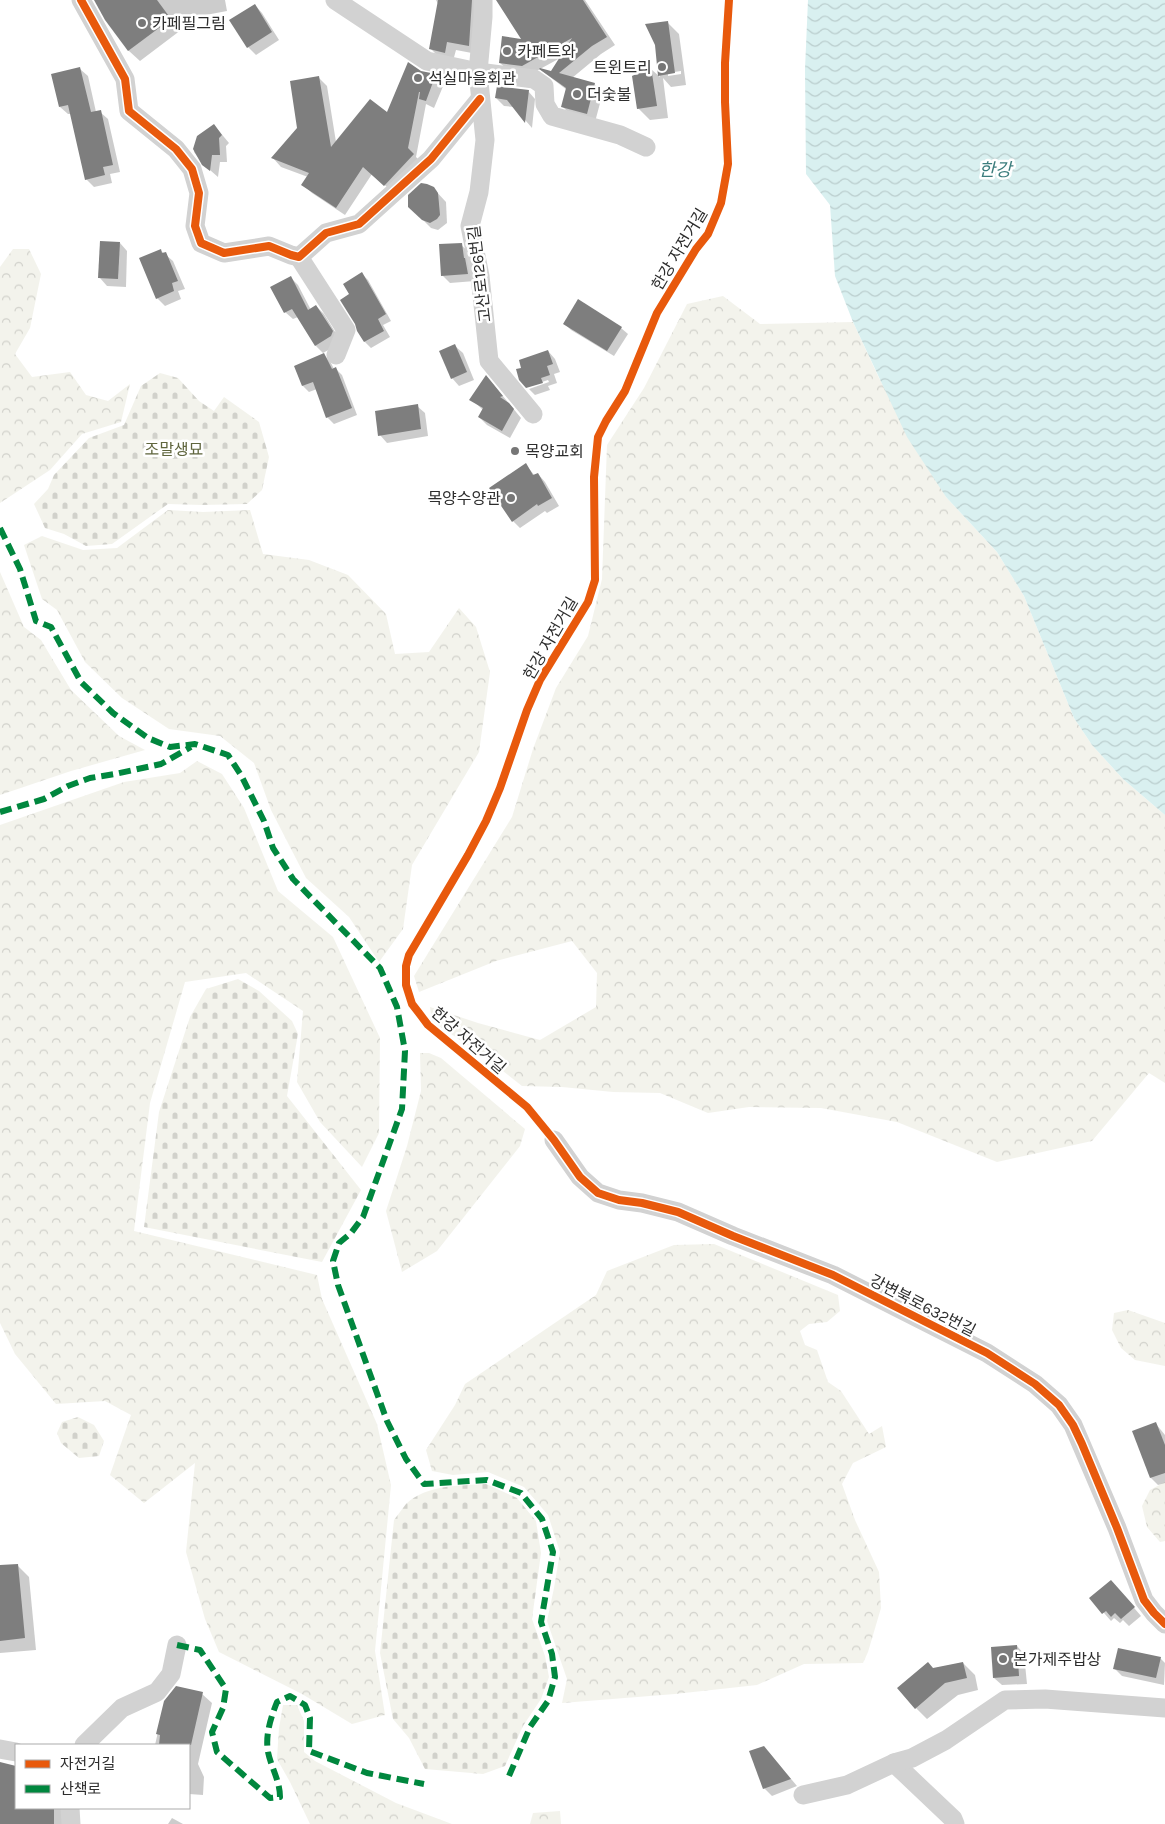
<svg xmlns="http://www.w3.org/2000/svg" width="1165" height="1824" font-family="Karla,'Noto Sans KR',sans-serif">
	<defs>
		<pattern id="forest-crowns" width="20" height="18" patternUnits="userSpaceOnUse" patternTransform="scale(1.25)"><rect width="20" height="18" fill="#f3f3ec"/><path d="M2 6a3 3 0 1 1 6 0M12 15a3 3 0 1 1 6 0" fill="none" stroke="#d1d1cb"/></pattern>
		<pattern id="cemetery-stones" width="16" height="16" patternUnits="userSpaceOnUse" patternTransform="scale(1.25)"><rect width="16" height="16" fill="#f3f3ec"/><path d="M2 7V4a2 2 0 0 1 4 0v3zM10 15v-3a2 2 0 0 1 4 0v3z" fill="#d1d1cb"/></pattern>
		<pattern id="water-waves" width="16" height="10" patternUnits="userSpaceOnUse" patternTransform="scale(1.25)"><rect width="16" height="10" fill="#d9f0f0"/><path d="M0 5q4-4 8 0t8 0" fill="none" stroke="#bbcece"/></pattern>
	</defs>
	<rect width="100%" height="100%" fill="#fff"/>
	<!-- forest -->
	<g fill="url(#forest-crowns)">
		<polygon points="13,249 29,249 41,274 30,328 15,354 32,377 70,372 86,395 108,401 130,384 121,422 82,434 50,470 0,503 0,267"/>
		<polygon points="723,296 760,324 853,322 879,378 946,497 997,552 1024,596 1074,718 1092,745 1123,779 1165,815 1165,1083 1149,1073 1092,1141 997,1162 897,1122 821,1108 749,1107 708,1113 660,1093 613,1092 562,1087 522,1086 485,1057 432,1021 430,1007 478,1023 540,1040 596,1007 597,973 572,941 496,961 419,992 414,976 512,817 533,749 556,688 588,636 602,579 607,445 644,388 687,304"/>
		<polygon points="168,510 203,512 250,510 263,554 309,560 348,575 386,614 395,654 429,652 459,608 476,627 490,672 479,752 412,865 403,929 379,962 349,917 306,878 271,810 254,763 220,736 169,729 122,698 85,662 57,610 42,599 24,545 42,536 83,550 117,548"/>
		<polygon points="0,572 24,627 41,640 71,690 119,736 145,750 71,771 0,795"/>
		<polygon points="197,761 222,774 244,808 278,891 333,937 380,1038 379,1133 362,1167 320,1122 297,1082 303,1011 246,973 185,982 150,1103 134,1231 317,1275 322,1299 377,1424 391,1485 375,1651 385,1715 352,1724 302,1694 219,1652 205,1619 186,1552 195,1463 144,1503 110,1475 131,1415 105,1401 56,1404 15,1354 0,1323 0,825 124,782 180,773"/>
		<polygon points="420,1053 429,1053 441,1058 525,1129 520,1146 437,1251 402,1272 386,1211 407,1146 421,1091"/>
		<polygon points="714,1244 838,1295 840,1311 827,1322 809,1324 800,1331 805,1345 817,1350 828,1382 841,1391 869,1434 882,1426 886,1447 853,1463 842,1484 855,1520 879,1572 881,1608 868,1652 863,1663 804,1664 757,1685 675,1694 562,1703 567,1679 547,1621 554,1588 560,1552 548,1515 524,1487 488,1472 453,1475 432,1471 426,1450 455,1405 465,1384 596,1295 607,1271 674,1245"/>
		<polygon points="1128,1310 1165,1323 1165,1366 1135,1360 1121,1348 1112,1330 1114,1313"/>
		<polygon points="1165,1482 1165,1541 1160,1542 1147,1527 1142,1506 1150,1490"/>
		<polygon points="283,1705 297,1705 304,1721 304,1752 315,1761 396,1803 452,1824 310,1824 290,1782 277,1759 279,1728"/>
		<polygon points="560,1811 561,1824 530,1824 533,1813"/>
	</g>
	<!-- cemetery -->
	<g fill="url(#cemetery-stones)">
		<polygon points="160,373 178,378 199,401 214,411 224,397 259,422 269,457 262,490 247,504 202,505 168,504 112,544 86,546 64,534 45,528 34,504 48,489 54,475 89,438 124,425 141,386"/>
		<polygon points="238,979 259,991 292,1021 298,1034 287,1096 361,1190 322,1262 144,1227 159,1112 190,1017 206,989"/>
		<polygon points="78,1417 94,1425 104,1441 99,1456 79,1458 61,1443 57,1433 62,1422"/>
		<path d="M486 1484 517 1498 536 1521 541 1553 532 1619 545 1656 549 1677 541 1699 523 1726 505 1766 483 1774 425 1769 409 1738 393 1719 380 1653 394 1520C398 1515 402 1509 406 1504 427 1484 460 1486 486 1484Z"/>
	</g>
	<!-- water -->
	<polygon fill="url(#water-waves)" points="808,0 1165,0 1165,815 1123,779 1092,745 1074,718 1024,596 997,552 946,497 907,437 853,322 835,276 830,205 806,174 805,69"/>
	<!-- shadow -->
	<g fill="#0003" fill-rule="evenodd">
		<polygon points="95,0 225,0 227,11 174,21 181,30 140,61 129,51 106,19"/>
		<polygon points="436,0 485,0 477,54 456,50 453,61 439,57 430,48 438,4"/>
		<polygon points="498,0 585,0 615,45 601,54 572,78 594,84 603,92 595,122 571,115 563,107 567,90 541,70 552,72 562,57 531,74 509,71 500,63 524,40"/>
		<polygon points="255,5 262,13 279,40 256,55 248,47"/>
		<path d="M667 22 679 34 686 85 671 87 663 78 668 118 650 120 638 108 651 69 660 77 656 45ZM681 71V74L668 76V73Z"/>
		<polygon points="80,69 88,76 96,112 100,112 108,119 120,172 110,174 112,183 94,187 86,179 71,114 68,114 60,107"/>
		<polygon points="421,72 436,76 444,84 434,108 426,104 416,157 422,163 394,193 372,174 345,215 312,193 303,185 308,177 281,167 273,158 298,128 319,78 327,86 336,142 387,114"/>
		<polygon points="528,91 535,99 532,128 514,107 504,106 496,98"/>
		<polygon points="214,125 229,143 226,146 227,162 220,162 218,177 203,164 194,152 198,137"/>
		<polygon points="433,188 446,202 447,223 438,230 431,228 417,214"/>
		<polygon points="120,243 127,251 126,287 107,286 100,278"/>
		<polygon points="461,245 469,252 475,281 450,283 442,275"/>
		<polygon points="160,250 173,261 185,289 178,291 181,299 165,306 157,298"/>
		<polygon points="362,274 368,280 391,321 383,325 390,337 371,348 365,342 350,295"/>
		<polygon points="290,277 298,285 311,310 316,306 324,314 340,340 339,344 323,353 316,346 298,317 293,319 285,312"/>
		<polygon points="565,324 621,328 628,334 614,356 571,330"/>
		<polygon points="455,346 463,353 474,380 459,386 452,378"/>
		<polygon points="548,351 555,359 560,372 554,374 557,383 548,386 550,390 535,395 529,389 549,382 548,380 527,387 523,368"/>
		<polygon points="324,355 330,361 334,369 336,369 342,375 357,415 334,424 327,417 317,389 309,392 303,386 295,366"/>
		<polygon points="493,384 521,418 510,438 487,425 479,417 483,410 471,399"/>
		<polygon points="417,406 425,413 428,436 387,443 380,435"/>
		<polygon points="526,465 535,476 538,474 545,482 559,506 547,513 545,511 520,528 513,521"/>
		<polygon points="1156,1424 1165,1435 1165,1483 1158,1485 1151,1478"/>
		<polygon points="17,1565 29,1577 36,1650 0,1653 0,1567"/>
		<polygon points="1111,1581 1141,1616 1129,1626 1123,1620 1120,1623 1114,1618 1111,1621 1091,1598"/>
		<polygon points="1017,1646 1024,1654 1027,1684 1002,1685 994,1678"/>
		<polygon points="1160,1658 1165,1663 1164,1685 1122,1676 1114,1668"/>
		<polygon points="963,1663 975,1675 978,1690 958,1695 927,1719 916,1708 933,1670"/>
		<polygon points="202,1694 212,1703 198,1764 204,1777 203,1795 189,1794 189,1745 155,1745 165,1701"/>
		<polygon points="763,1747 771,1755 797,1786 772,1796 764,1788"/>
		<polygon points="0,1763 16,1767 16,1808 64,1808 63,1824 0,1824"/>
		<polygon points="123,1808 148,1808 148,1809 124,1808"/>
		<polygon points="172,1818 183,1824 168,1824"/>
	</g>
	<!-- building -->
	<g fill="#7e7e7e">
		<polygon points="94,0 157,0 171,19 128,51 105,20"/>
		<polygon points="438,0 472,0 469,46 447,42 445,53 429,49"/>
		<polygon points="496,0 583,0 607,37 592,46 559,73 595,83 587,114 561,107 566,88 539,69 540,68 551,71 572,38 522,66 499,63 502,36 521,39"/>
		<polygon points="255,4 272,32 247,48 229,20"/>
		<polygon points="668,21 675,73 658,76 655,45 645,24"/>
		<polygon points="408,62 421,71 436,74 426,101 419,99 420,92 419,92 408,148 414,154 384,186 363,167 336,208 301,185 309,173 271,158 297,128 290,81 319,76 331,147 370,99 387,112"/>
		<polygon points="80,67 91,112 101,110 113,165 103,167 105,175 85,180 68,105 59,107 51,74"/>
		<polygon points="651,67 657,106 637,109 632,76"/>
		<polygon points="497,86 529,90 525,123 507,100 495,98"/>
		<polygon points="214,124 222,135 219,138 220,155 212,155 210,171 202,165 193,149 197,136"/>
		<polygon points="421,183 427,184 434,187 438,193 440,215 437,219 430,223 422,220 408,207 408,195"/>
		<polygon points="100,241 120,242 118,279 98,278"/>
		<polygon points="462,243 464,258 465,258 468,274 441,276 439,244"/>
		<polygon points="161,249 162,253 166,252 178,281 172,283 174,291 156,299 139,258"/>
		<polygon points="362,272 386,314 378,319 384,331 364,342 357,331 355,324 340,300 349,294 343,284"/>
		<polygon points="291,276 308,310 316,305 333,331 331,336 315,346 292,309 284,313 270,287"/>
		<polygon points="578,299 622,327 607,351 563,324"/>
		<polygon points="455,344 467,372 451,379 439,351"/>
		<polygon points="548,350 553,364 547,366 550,375 541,378 543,383 526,388 519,380 516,369 521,368 519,360"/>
		<polygon points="324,353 332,369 336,367 352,408 326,418 313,382 302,386 294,366"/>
		<polygon points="486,375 503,396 500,397 509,403 514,409 502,431 478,417 483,408 469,400"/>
		<polygon points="418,404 421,429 378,436 375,411"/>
		<polygon points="526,463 533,475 538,473 552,498 538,506 537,504 512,522 489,488"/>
		<polygon points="1156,1422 1165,1445 1165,1473 1150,1478 1132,1431"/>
		<polygon points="18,1564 25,1638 0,1641 0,1565"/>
		<polygon points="1111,1580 1135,1607 1121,1619 1115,1613 1111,1617 1106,1611 1102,1614 1089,1598"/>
		<polygon points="1017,1645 1019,1676 993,1678 991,1647"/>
		<polygon points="1118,1648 1161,1657 1156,1678 1113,1669"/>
		<polygon points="928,1662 933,1668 963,1662 967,1678 945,1683 915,1709 897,1688"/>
		<polygon points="176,1686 203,1692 191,1745 159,1745 160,1735 156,1734 164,1701"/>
		<polygon points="764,1746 791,1779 763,1789 749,1751"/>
		<polygon points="0,1762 16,1766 16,1808 54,1808 54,1824 0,1824"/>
	</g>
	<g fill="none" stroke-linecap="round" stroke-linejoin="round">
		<!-- minor -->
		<g stroke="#d2d2d2" stroke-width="19">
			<polyline points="81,0 125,79 129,111 176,149 192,169 199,193 195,226 201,243 224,253 269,246 291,255 299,257 326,233 359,224 431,159 480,99"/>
			<polyline points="335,0 427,61 478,72 485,140 479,192 470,226 480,276 489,361 533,414"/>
			<polyline points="483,0 483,17 478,72 534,79 544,86 545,104 552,116 620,135 646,147"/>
			<polyline points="299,257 346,330 336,355"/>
			<polyline points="554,1140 580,1177 598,1193 619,1200 642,1203 678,1212 733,1236 833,1275 987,1353 1035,1384 1059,1405 1073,1425 1117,1528 1144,1600 1154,1613 1165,1624"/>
			<polyline points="84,1745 122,1708 157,1692 171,1674 177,1645"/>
			<polyline points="0,1749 16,1752"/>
			<polyline points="894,1763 953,1819 955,1824"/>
			<polyline points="803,1795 847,1785 894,1763 912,1758 946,1740 1005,1700 1045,1699 1165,1708"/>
			<polyline points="70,1808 71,1824"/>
		</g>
		<!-- quiet -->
		<g stroke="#00873e" stroke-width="6" stroke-dasharray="12 6" stroke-linecap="butt">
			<polyline points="0,528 20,569 36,621 51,627 81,682 113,713 148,738 170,747 195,744 228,755 241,775 264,821 273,848 293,879 380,968 397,1007 405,1051 402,1109 363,1217 351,1233 339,1243 333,1261 338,1285 387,1421 406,1459 424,1484 487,1480 521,1493 542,1519 553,1552 541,1622 552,1654 555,1677 548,1701 530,1727 509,1776"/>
			<polyline points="0,812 44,799 68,786 90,778 115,774 161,764 191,747"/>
			<path d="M177 1645 200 1650 226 1689 223 1708 212 1732 217 1752 270 1798 280 1797C280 1781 271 1767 268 1752 265 1735 271 1717 277 1702L290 1696 305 1705 310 1718 309 1751 367 1773 424 1784"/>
		</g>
		<defs>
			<g id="cycleway">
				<polyline points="81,0 125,79 129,111 176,149 192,169 199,193 195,226 201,243 224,253 269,246 291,255 299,257 326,233 359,224 431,159 480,99"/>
				<polyline points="729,0 725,63 725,102 728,164 721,203 708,234 696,249 657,313 625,391 606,421 598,437 594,477 595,580 588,602 540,680 527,710 500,788 486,821 468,855 409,955 406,966 406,985 412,1004 419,1013 428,1025 527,1107 554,1140 580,1177 598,1193 619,1200 642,1203 678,1212 733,1236 833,1275 987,1353 1035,1384 1059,1405 1073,1425 1082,1444 1117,1528 1144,1600 1154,1613 1165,1624"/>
			</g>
		</defs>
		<!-- cycleway casing -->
		<use href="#cycleway" stroke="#fff" stroke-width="11"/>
		<!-- cycleway -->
		<use href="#cycleway" stroke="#e8590c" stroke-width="8"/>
	</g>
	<!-- markers -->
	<g fill="#767676" stroke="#fff" stroke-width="2">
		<circle cx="142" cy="23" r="5"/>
		<circle cx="507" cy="51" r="5"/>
		<circle cx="662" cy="67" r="5"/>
		<circle cx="418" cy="78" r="5"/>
		<circle cx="577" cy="94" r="5"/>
		<circle cx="515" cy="451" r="5"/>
		<circle cx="511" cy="498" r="5"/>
		<circle cx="1003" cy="1659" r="5"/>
	</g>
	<g text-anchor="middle" stroke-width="5" stroke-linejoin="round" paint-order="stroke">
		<!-- poi labels -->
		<g font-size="16" fill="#2d2d2d" stroke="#fff" text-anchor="start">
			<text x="152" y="29">카페필그림</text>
			<text x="517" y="57">카페트와</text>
			<text x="652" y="73" text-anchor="end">트윈트리</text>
			<text x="428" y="84">석실마을회관</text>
			<text x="587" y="100">더숯불</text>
			<text x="525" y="457">목양교회</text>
			<text x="501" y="504" text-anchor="end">목양수양관</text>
			<text x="1013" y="1665">본가제주밥상</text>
		</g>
		<!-- street labels -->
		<g font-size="16" fill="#2d2d2d" stroke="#fff">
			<text transform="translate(679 249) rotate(-59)" y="6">한강 자전거길</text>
			<text transform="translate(479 274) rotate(-97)" y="6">고산로126번길</text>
			<text transform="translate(550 638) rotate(-60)" y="6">한강 자전거길</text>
			<text transform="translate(469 1040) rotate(41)" y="6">한강 자전거길</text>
			<text transform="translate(923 1305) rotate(27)" y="6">강변북로632번길</text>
		</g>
		<!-- park labels -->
		<g font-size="16" fill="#60663e" stroke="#fff">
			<text x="174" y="455">조말생묘</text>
		</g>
		<!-- water labels -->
		<g font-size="18" font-style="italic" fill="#3c7d7d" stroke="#fff">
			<text x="995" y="176">한강</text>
		</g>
	</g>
	<!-- legend -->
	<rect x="15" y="1744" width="175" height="65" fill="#ffffff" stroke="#ababab"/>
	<rect x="25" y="1760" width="25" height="8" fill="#e8590c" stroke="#ababab"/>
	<text x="60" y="1769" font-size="15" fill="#2d2d2d">자전거길</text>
	<rect x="25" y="1785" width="25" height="8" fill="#00873e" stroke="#ababab"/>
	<text x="60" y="1794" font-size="15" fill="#2d2d2d">산책로</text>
</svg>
